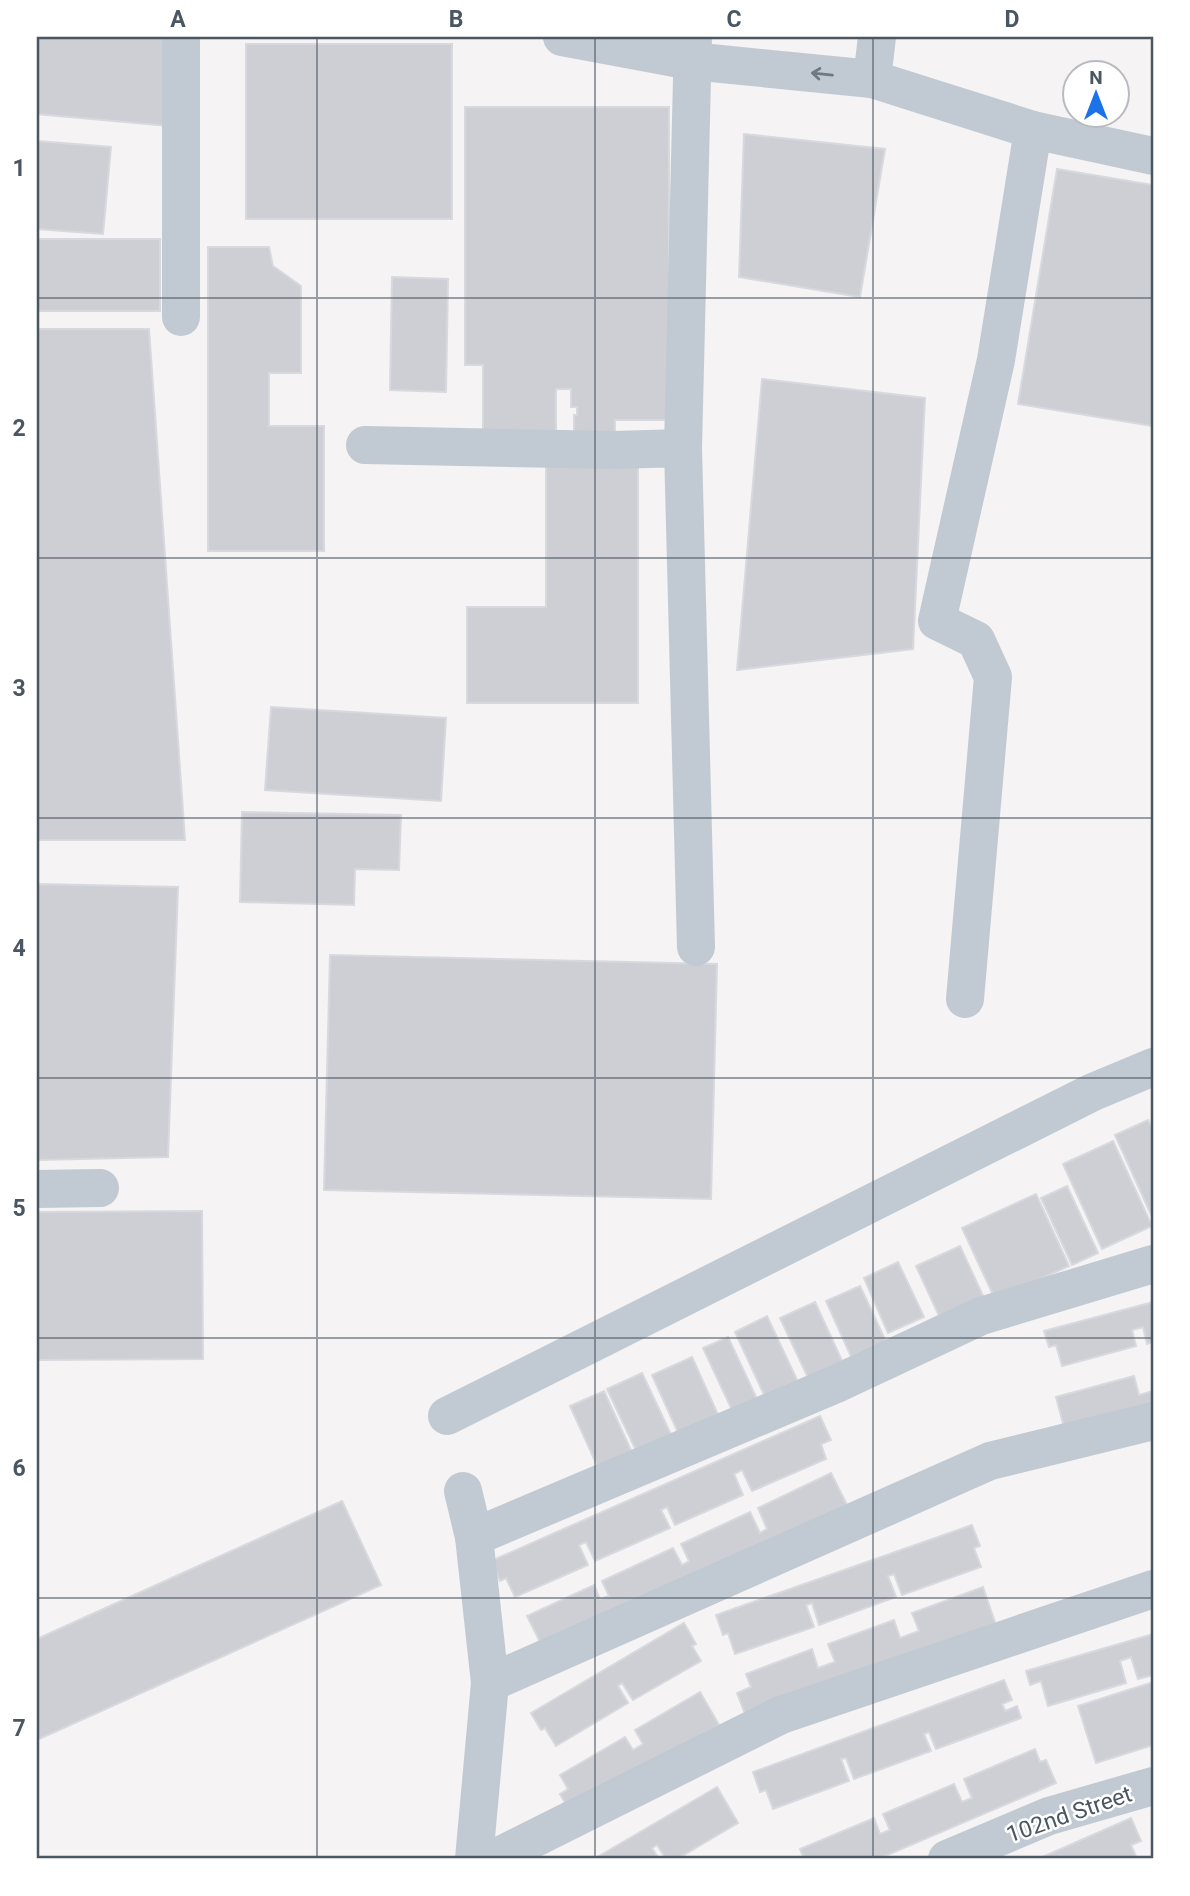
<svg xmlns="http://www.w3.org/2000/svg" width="1190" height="1896" font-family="Roboto,sans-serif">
	<rect width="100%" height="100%" fill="#f5f3f3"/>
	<!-- building -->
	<g fill="#cdcfd5" stroke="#d7d9de" stroke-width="2">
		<polygon points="37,37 168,37 168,126 37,114"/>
		<rect x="246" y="44" width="206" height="175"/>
		<polygon points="465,107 669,107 669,420 615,420 615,458 638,458 638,703 467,703 467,607 546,607 546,458 574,458 574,415 577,415 577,407 571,407 571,389 556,389 556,443 483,443 483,365 465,365"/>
		<polygon points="744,134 885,149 860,297 739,277"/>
		<polygon points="37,141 111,147 103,234 37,229"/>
		<polygon points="1057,169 1153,185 1153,426 1018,404"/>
		<rect x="37" y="239" width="123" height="72"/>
		<polygon points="208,247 269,247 273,266 301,286 301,373 269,373 269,426 324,426 324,551 208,551"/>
		<polygon points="392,277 448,279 446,392 390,390"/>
		<polygon points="37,329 149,329 185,840 37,840"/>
		<polygon points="762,379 925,398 913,649 737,670"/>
		<polygon points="271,707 446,718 441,801 265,790"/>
		<polygon points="242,812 401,815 399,870 355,869 354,905 240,902"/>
		<polygon points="37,884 178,887 168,1157 37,1160"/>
		<polygon points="330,955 717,964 711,1199 324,1190"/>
		<polygon points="1148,1120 1153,1130 1153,1219 1115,1135"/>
		<polygon points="1113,1141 1152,1226 1102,1249 1063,1164"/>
		<polygon points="1067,1186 1098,1253 1072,1265 1041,1198"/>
		<polygon points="1036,1194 1069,1266 995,1299 962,1228"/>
		<polygon points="202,1211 203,1359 37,1360 37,1212"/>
		<polygon points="960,1246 984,1298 940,1318 916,1266"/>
		<polygon points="898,1262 924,1317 888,1333 864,1278"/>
		<polygon points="860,1286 888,1346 853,1361 826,1301"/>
		<polygon points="815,1302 844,1365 810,1382 780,1318"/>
		<polygon points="1153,1302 1153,1342 1147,1344 1143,1327 1132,1330 1136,1346 1062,1366 1056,1345 1049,1347 1044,1331"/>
		<polygon points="767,1316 799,1384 766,1399 735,1332"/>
		<polygon points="728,1337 757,1399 732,1410 703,1348"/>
		<polygon points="692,1357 720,1419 680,1437 652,1375"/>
		<polygon points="642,1373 675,1443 640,1459 607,1389"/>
		<polygon points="1134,1376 1139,1395 1153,1391 1153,1413 1066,1435 1056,1397"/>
		<polygon points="604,1391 634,1457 600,1472 570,1406"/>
		<polygon points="820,1416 831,1440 821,1444 826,1459 752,1491 742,1470 734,1474 743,1495 675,1525 667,1507 661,1510 670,1528 595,1561 586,1542 579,1545 588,1565 515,1597 506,1578 500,1581 491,1561"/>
		<polygon points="831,1473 849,1509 545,1652 527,1616 594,1585 600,1599 609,1596 602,1581 673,1548 682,1565 689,1561 681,1544 750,1512 760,1533 767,1529 758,1508"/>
		<polygon points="342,1501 381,1585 37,1740 37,1639"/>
		<polygon points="972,1525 980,1546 974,1548 981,1567 902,1595 894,1574 888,1576 896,1597 819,1625 812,1603 806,1605 814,1627 735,1654 728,1633 723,1635 716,1615"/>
		<polygon points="983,1587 997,1628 747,1719 737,1693 751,1687 746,1674 812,1649 818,1668 835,1662 828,1644 894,1620 900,1638 919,1631 912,1613"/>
		<polygon points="684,1623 696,1644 692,1646 701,1661 633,1700 622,1683 618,1686 628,1703 556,1746 545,1728 541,1730 531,1713"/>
		<polygon points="1153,1634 1153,1675 1138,1679 1131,1657 1120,1661 1126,1683 1048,1706 1041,1681 1030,1685 1026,1671"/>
		<polygon points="1004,1680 1012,1700 1002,1704 1005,1711 1017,1706 1021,1718 936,1749 929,1732 924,1734 931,1751 854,1779 846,1758 841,1759 849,1781 773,1809 766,1790 760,1792 753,1772"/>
		<polygon points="1153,1682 1153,1745 1096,1763 1078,1706"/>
		<polygon points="700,1692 719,1725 571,1813 560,1794 568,1789 560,1775 625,1737 633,1750 643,1744 635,1730"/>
		<polygon points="1035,1749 1040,1762 1046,1760 1056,1783 878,1859 804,1859 800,1849 874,1818 880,1834 890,1830 883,1814 954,1784 962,1802 972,1798 964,1779"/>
		<polygon points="717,1787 738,1823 677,1859 666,1859 657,1845 652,1848 659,1859 594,1859"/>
		<polygon points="1131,1818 1141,1841 1131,1845 1137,1859 1038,1859"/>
	</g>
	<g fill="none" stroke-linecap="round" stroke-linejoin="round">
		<!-- minor -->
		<g stroke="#c1cad2" stroke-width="38">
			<polyline points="181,37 181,317"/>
			<polyline points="562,37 691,61 872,79 877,37"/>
			<polyline points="872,79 1033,130"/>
			<polyline points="365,445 613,450 683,448 696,947"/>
			<polyline points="683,448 693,37"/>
			<polyline points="965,999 993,677 976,640 937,621 996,360 1033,130 1153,156"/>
			<polyline points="37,1189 100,1188"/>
			<polyline points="447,1416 1093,1092 1153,1067"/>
			<polyline points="463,1491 474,1537 490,1683 474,1859"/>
			<polyline points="474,1537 836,1384 981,1316 1153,1264"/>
			<polyline points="490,1683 990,1461 1153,1421"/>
			<polyline points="493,1859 781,1715 1153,1589"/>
			<polyline points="947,1859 1049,1816 1153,1786"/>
		</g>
	</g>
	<!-- one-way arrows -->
	<defs><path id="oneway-shaft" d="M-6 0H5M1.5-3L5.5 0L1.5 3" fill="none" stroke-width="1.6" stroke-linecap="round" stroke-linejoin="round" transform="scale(1.75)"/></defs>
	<use stroke="#6e7983" href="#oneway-shaft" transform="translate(822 74) rotate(-174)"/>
	<!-- grid -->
	<path fill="none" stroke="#4a5661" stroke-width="2" stroke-opacity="0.55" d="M317 37V1859M595 37V1859M873 37V1859M37 298H1153M37 558H1153M37 818H1153M37 1078H1153M37 1338H1153M37 1598H1153"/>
	<g text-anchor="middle" stroke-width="5" stroke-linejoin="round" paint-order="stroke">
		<!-- street labels -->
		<g font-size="23" fill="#4a5661" stroke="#fff">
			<text transform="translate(1069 1814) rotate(-19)" y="8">102nd Street</text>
		</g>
	</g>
	<!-- border -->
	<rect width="1190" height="1896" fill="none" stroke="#ffffff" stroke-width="77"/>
	<!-- north arrow -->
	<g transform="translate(1096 94)"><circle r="33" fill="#ffffff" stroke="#b7bbc0" stroke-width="2"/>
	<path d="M0-5L12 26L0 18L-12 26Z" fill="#1a73e8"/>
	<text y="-10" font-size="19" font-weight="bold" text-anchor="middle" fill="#4a5661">N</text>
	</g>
	<rect x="38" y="38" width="1114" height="1819" fill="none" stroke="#4a5661" stroke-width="2.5"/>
	<g font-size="23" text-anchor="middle" font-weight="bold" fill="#4a5661">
		<text x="178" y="27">A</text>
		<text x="456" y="27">B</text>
		<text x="734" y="27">C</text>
		<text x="1012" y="27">D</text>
		<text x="19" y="176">1</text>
		<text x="19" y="436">2</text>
		<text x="19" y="696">3</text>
		<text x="19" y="956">4</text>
		<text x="19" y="1216">5</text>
		<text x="19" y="1476">6</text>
		<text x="19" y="1736">7</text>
	</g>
</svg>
